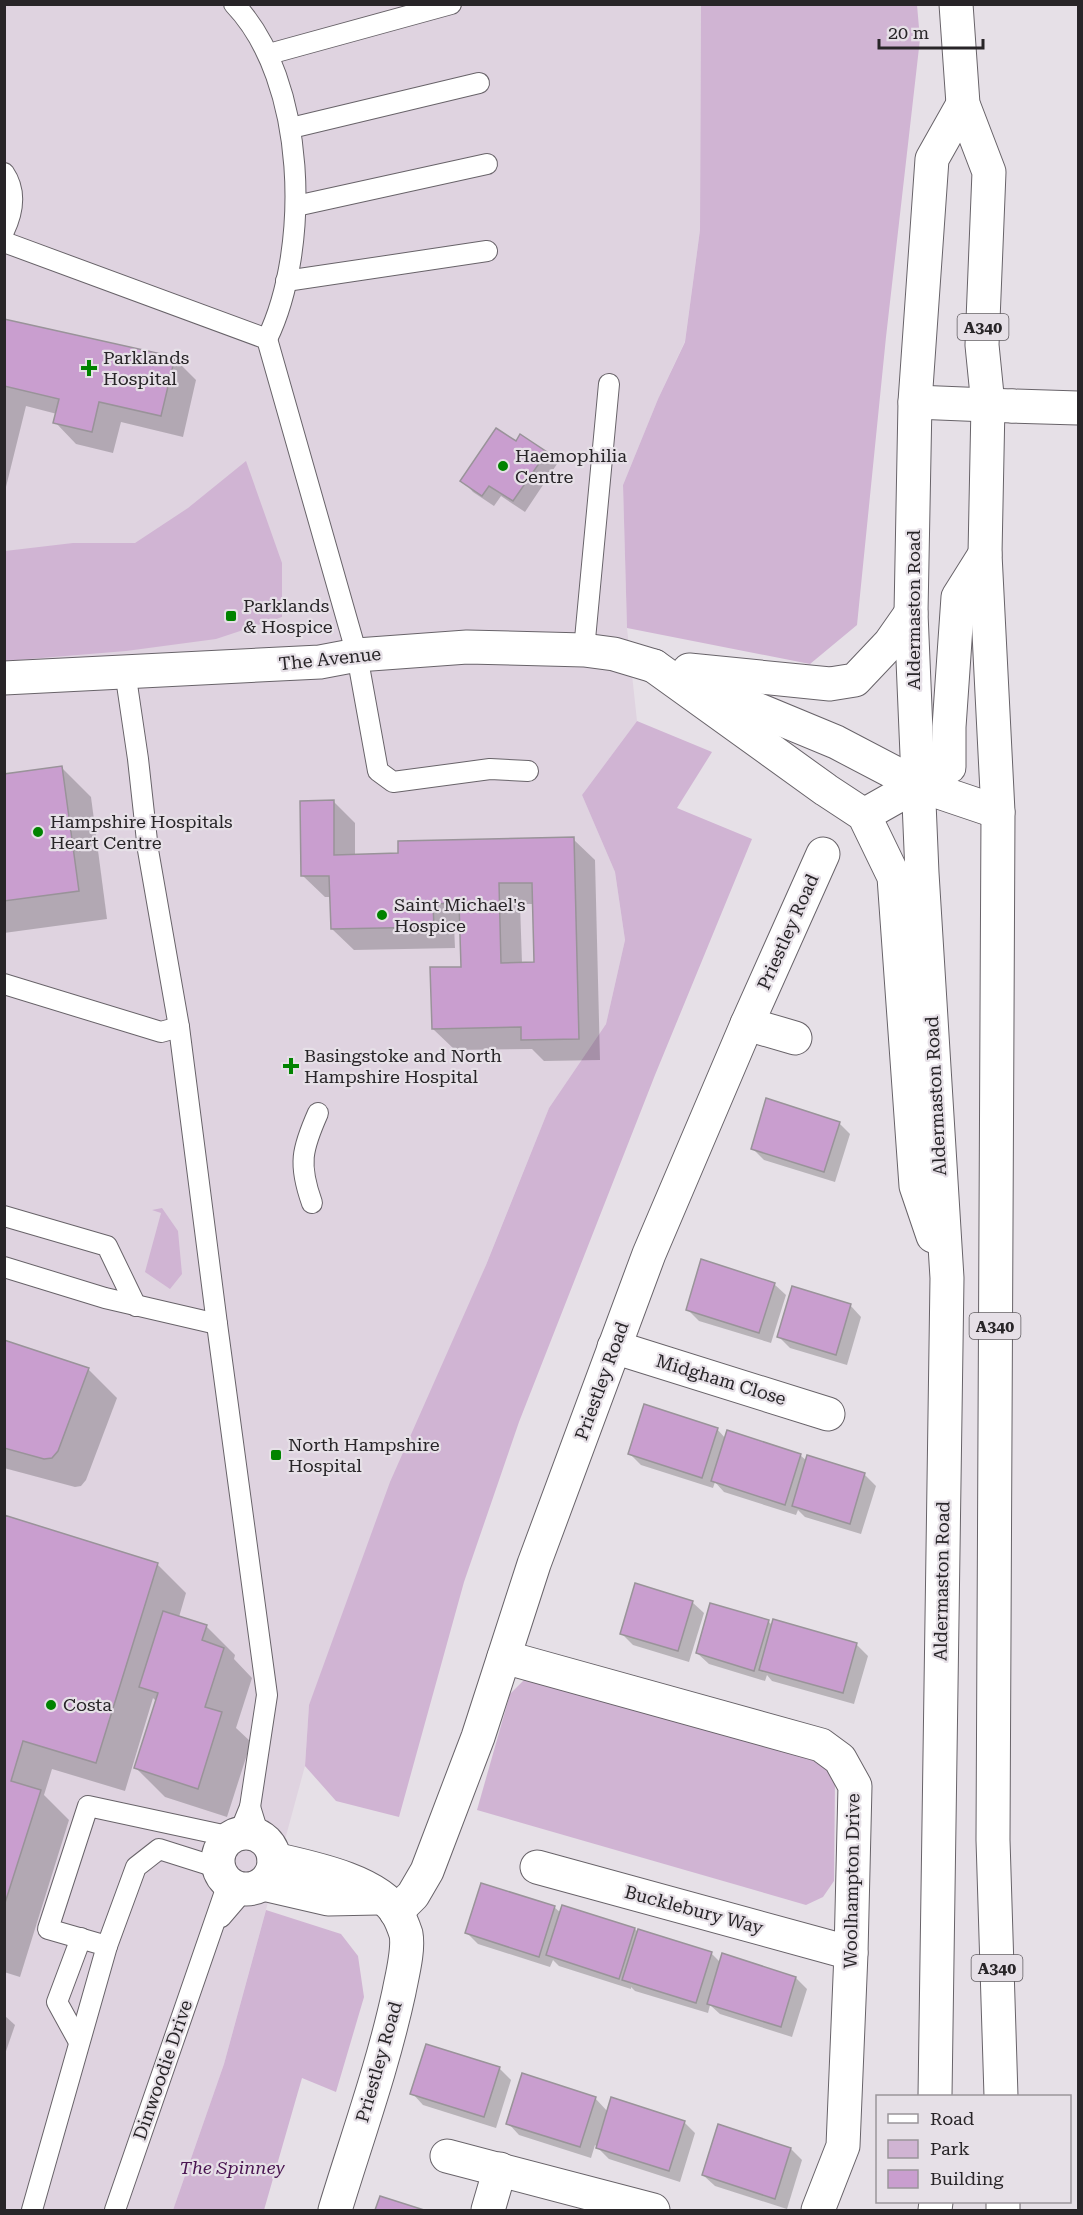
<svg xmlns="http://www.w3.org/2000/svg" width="1083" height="2215" font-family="'Roboto Serif',serif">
	<rect width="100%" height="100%" fill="#e6e0e7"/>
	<!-- built -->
	<polygon fill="#dfd3e0" points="5,5 701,5 700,230 685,341 658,399 623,485 627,628 637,721 582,795 615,872 625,940 606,1024 549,1108 309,1705 305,1766 224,2064 173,2210 5,2210"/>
	<!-- green -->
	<g fill="#d0b4d3">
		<polygon points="701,5 917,5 920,39 886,337 857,625 810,664 627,628 623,485 658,399 685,342 700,230"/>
		<polygon points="246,461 282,563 282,617 216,639 126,651 5,661 5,551 73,543 135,543 188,508"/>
		<polygon points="637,721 712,752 677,808 752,839 655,1075 519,1422 464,1582 399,1817 336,1801 305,1766 309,1705 390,1482 486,1265 549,1108 606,1024 625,940 615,872 582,795"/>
		<polygon points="162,1208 178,1231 182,1274 170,1289 145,1272 161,1213 152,1210"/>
		<polygon points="526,1678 820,1761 835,1780 834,1881 823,1897 806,1905 477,1810 510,1694"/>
		<polygon points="266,1910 341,1934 358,1956 364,1997 336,2092 302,2078 264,2210 173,2210 224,2064"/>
	</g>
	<!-- shadow -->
	<g fill="#0003" fill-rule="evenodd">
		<polygon points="4,321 174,358 196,380 183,437 121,422 113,453 76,444 55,422 57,414 26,406 4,495"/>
		<polygon points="516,443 546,453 557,464 525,512 501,496 494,506 473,492 462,480"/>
		<polygon points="62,768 91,797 107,919 4,933 4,776"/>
		<path d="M333 801 355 823V856L400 854 573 839 595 860 600 1060 544 1061 532 1049 455 1050 433 1029 462 968 461 925H454L455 948 354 950 332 929 331 897H325L303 876ZM520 904H534L536 963H522Z"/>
		<polygon points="839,1123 850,1134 835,1182 764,1160 752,1148"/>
		<polygon points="774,1284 786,1295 771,1343 699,1321 687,1309"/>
		<polygon points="850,1305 861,1317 847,1365 790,1348 779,1337"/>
		<polygon points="4,1342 88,1369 117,1398 86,1480 81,1486 75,1487 4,1468"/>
		<polygon points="717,1429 726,1439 800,1455 807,1461 864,1474 876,1486 861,1534 805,1517 798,1510 796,1515 724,1492 715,1482 713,1488 641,1465 630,1454"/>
		<polygon points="4,1516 157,1564 186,1593 179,1617 206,1626 235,1655 234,1659 252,1678 236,1728 251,1742 227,1817 165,1797 136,1768 157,1702 153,1698 125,1791 52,1769 44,1795 69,1820 20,1977 4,1972"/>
		<polygon points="692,1602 704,1613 689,1662 633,1645 621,1633"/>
		<polygon points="768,1621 773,1626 856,1644 868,1656 854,1704 772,1681 767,1675 765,1681 709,1664 697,1653"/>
		<polygon points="563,1906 635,1929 639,1933 711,1953 721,1963 796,1978 807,1989 792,2037 720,2014 710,2005 708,2013 635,1991 631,1987 631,1989 559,1966 553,1960 550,1967 478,1944 467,1933 554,1907 561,1913"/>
		<polygon points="4,2015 15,2025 4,2057"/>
		<polygon points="499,2068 511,2080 496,2128 423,2105 412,2093"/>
		<polygon points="595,2098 608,2112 684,2122 695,2133 680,2182 609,2159 595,2145 591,2158 519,2135 508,2123"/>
		<polygon points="719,2126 791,2149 802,2160 787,2209 715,2186 703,2175"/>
		<polygon points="381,2198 419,2210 377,2210"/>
	</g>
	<!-- building -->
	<g fill="#c99ecf" stroke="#999399" stroke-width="1.5" fill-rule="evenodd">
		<polygon points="4,319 175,357 161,416 99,402 92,432 53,423 59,399 4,386"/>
		<polygon points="496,428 516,441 520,434 547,452 513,501 489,486 482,496 460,481"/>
		<polygon points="62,766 79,891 4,901 4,774"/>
		<path d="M334 800V855L398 853V841L574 837 579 1039 521 1040V1027L432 1029 430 967H461L459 903 433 904 434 927 331 929 329 876H301L300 801ZM499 883H532L534 962 501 963Z"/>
		<polygon points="766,1098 840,1122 824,1172 751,1149"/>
		<polygon points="701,1259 775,1283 759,1333 686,1310"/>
		<polygon points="792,1286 851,1304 836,1355 777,1337"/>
		<polygon points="4,1340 89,1368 58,1451 52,1458 44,1459 4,1448"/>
		<polygon points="644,1404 718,1428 702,1478 628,1454"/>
		<polygon points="727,1430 801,1454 785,1505 711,1481"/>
		<polygon points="807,1455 865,1473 850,1524 792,1506"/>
		<polygon points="4,1515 158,1563 96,1763 23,1741 11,1781 41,1790 4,1906"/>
		<polygon points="635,1583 693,1601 678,1651 620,1634"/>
		<polygon points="710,1603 769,1620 754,1671 696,1653"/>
		<polygon points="163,1611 207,1625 202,1640 224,1648 205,1707 222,1712 198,1789 134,1768 158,1693 139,1687"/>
		<polygon points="773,1619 857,1643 843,1693 759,1670"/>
		<polygon points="481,1883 555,1906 539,1957 465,1933"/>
		<polygon points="562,1905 635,1928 619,1979 546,1955"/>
		<polygon points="638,1929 712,1952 696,2003 622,1980"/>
		<polygon points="722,1953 796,1977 781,2027 707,2004"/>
		<polygon points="426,2044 500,2067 484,2117 410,2094"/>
		<polygon points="522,2073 596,2097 580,2147 506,2124"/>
		<polygon points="611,2097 685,2121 669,2171 596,2148"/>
		<polygon points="718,2124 791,2148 775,2199 702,2175"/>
		<polygon points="380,2196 424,2210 375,2210"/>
	</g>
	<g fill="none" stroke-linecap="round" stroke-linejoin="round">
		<defs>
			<g id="lane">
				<path d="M234 4C307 80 311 248 267 339"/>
				<polyline points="269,54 451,4"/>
				<polyline points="291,128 479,83"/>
				<path d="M4 173C17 192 13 212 4 231"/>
				<polyline points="296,206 487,164"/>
				<polyline points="4,242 267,339 357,655 378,771 393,782 490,769 528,771"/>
				<polyline points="286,281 487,251"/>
				<polyline points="584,650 609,384"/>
				<polyline points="125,671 138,759 148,850 179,1027 217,1324 267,1695 250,1807 239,1834"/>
				<polyline points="4,984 161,1032 179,1027"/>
				<path d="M312 1203C298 1164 302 1149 318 1113"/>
				<polyline points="4,1216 107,1246 136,1306"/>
				<polyline points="4,1267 105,1298 217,1324"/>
				<polyline points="250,1807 259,1836"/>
				<polyline points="219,1868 159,1849 136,1867 107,1946 48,1929 88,1806 232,1837"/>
				<polyline points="221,1917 245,1889"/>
				<polyline points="79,2042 57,2002 81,1938"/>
				<polyline points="32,2210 107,1946"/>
				<polyline points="115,2210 228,1883"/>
			</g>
			<g id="street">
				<polyline points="1012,406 1078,408"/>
				<polyline points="747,1024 795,1038"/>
				<polyline points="614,1347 828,1414"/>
				<polyline points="504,1657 821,1745 840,1759 855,1786 851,1953 843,2146 818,2210"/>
				<circle cx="246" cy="1861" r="28"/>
				<polyline points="537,1867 851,1953"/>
				<polyline points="396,1912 413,1895 427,1871 478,1737 534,1564 649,1254 747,1024 823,854"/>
				<polyline points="447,2156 653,2210"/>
				<polyline points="488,2210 500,2169"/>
			</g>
			<g id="secondary">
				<polyline points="4,678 320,662 357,655 467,647 584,650 614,654 654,666"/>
				<path d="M274 1859C308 1867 377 1880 397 1913 400 1918 404 1928 406 1934 409 1950 402 1976 399 1992 383 2066 357 2138 335 2210"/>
				<polyline points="263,1884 328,1899 378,1898"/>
			</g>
			<g id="primary">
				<polyline points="956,4 963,104 989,172 982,345 988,405 985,554 998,812 993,1840 1001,2096"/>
				<polyline points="915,402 1012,406"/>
				<polyline points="654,666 826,790 864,815 894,877 916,1186 933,1236"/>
				<polyline points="689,670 830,684 855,680 890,643 911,613"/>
				<polyline points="706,688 836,742 918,785 998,812"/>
				<polyline points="864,815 949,767 949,727 958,597 985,554"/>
				<polyline points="935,2096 947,1278 922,873 911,613 915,402 932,159 963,104"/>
				<polyline points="935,2210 936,2202"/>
				<polyline points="1003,2210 1003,2202"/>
			</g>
		</defs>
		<!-- lane casing -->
		<use href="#lane" stroke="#686369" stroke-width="22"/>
		<!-- street casing -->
		<use href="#street" stroke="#686369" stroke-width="35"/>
		<!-- secondary casing -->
		<use href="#secondary" stroke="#686369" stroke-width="35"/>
		<!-- primary casing -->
		<use href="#primary" stroke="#686369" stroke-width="35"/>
		<!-- lane -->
		<use href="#lane" stroke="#fff" stroke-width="20"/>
		<!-- street -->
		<use href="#street" stroke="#fff" stroke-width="33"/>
		<!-- secondary -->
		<use href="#secondary" stroke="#fff" stroke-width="33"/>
		<!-- primary -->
		<use href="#primary" stroke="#fff" stroke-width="33"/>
	</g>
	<!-- markers -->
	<g fill="#018300" stroke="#e6e0e7" stroke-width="2">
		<path d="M86 359h6v6h6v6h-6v6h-6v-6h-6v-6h6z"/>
		<circle cx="503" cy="466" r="6"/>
		<rect x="225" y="610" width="12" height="12" rx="3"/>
		<circle cx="38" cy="832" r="6"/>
		<circle cx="382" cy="915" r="6"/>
		<path d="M288 1057h6v6h6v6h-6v6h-6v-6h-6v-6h6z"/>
		<rect x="270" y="1449" width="12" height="12" rx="3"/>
		<circle cx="51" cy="1705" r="6"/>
	</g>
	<g text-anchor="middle" stroke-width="4.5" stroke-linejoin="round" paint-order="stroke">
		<!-- shield labels -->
		<g fill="#e6e0e7" stroke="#615d61" stroke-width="1.5">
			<rect x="957.5" y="314" width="51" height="26" rx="4.5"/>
			<rect x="969.5" y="1313" width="51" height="26" rx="4.5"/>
			<rect x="971.5" y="1955" width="51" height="26" rx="4.5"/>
		</g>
		<g font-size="16" font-weight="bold" fill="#282528">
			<text x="983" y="333">A340</text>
			<text x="995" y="1332">A340</text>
			<text x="997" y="1974">A340</text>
		</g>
		<!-- poi labels -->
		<g font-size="18" fill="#282528" stroke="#e6e0e7" text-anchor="start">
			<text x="103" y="364">Parklands<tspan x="103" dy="21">Hospital</tspan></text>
			<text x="515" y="462">Haemophilia<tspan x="515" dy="21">Centre</tspan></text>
			<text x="243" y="612">Parklands<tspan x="243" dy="21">&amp; Hospice</tspan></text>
			<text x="50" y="828">Hampshire Hospitals<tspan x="50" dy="21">Heart Centre</tspan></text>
			<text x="394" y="911">Saint Michael's<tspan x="394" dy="21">Hospice</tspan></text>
			<text x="304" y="1062">Basingstoke and North<tspan x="304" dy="21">Hampshire Hospital</tspan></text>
			<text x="288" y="1451">North Hampshire<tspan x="288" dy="21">Hospital</tspan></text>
			<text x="63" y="1711">Costa</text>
		</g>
		<!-- street labels -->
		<g font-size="18" fill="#282528" stroke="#e6e0e7">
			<text transform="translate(914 610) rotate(-90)" y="6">Aldermaston Road</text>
			<text transform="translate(330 659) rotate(-6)" y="6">The Avenue</text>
			<text transform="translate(788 932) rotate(-66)" y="6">Priestley Road</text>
			<text transform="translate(936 1096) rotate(-93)" y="6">Aldermaston Road</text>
			<text transform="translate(721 1380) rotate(17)" y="6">Midgham Close</text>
			<text transform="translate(602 1381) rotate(-70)" y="6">Priestley Road</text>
			<text transform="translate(942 1581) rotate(-89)" y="6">Aldermaston Road</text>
			<text transform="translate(852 1881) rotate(-89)" y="6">Woolhampton Drive</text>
			<text transform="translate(694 1910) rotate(15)" y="6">Bucklebury Way</text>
			<text transform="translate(379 2062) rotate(-74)" y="6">Priestley Road</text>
			<text transform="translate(163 2070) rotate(-71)" y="6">Dinwoodie Drive</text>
		</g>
		<!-- park labels -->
		<g font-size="18" font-style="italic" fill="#4a1551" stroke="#e6e0e7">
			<text x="232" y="2174">The Spinney</text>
		</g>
	</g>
	<!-- border -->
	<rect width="1083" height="2215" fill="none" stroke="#282528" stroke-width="12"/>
	<!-- legend -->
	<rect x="876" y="2095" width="195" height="108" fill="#e6e0e7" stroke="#9a959b" stroke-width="1.5"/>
	<rect x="888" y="2114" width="30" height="9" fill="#ffffff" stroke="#9a959b" stroke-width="1.5"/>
	<text x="930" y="2125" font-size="18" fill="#282528">Road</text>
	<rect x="888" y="2140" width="30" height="18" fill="#d0b4d3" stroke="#9a959b" stroke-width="1.5"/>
	<text x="930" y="2155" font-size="18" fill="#282528">Park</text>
	<rect x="888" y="2170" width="30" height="18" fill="#c99ecf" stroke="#9a959b" stroke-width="1.5"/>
	<text x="930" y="2185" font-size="18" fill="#282528">Building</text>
	<!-- scale -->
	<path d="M879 39v9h104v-9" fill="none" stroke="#282528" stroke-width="3"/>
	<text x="888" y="39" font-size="18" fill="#282528" stroke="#e6e0e7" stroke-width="4.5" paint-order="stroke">20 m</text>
</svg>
